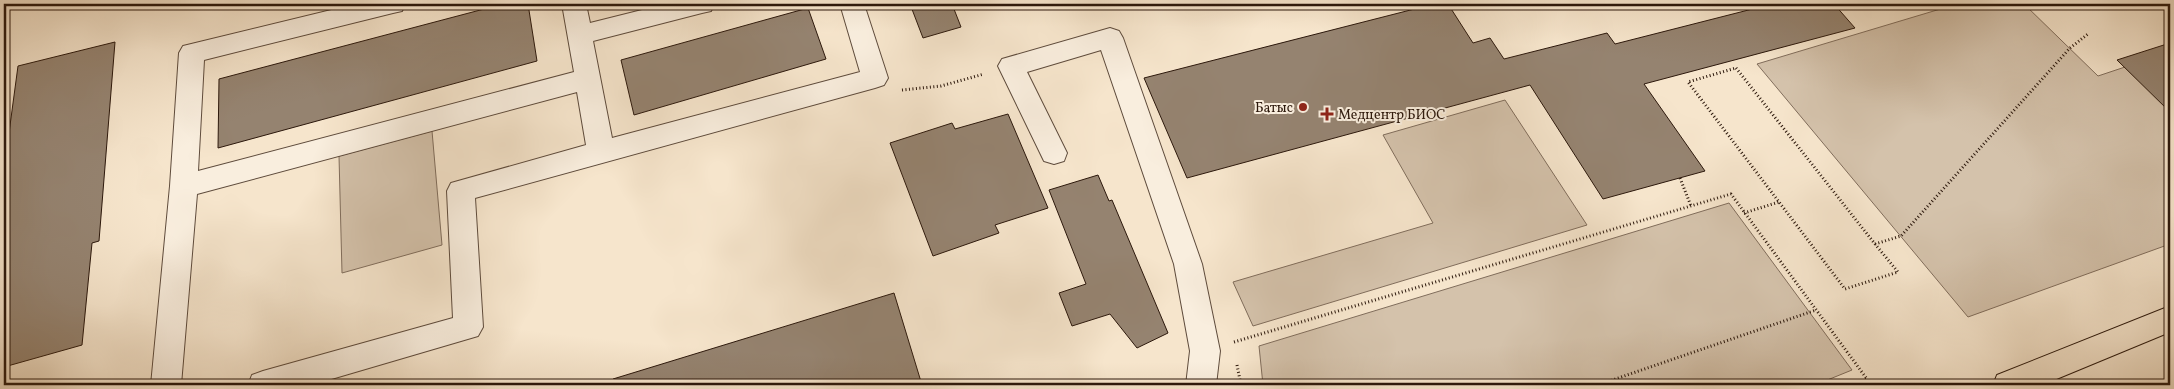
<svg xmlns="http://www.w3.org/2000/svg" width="2174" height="389" font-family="Vollkorn,serif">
	<rect width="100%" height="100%" fill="#f6e5cc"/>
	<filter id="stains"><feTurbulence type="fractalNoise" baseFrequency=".004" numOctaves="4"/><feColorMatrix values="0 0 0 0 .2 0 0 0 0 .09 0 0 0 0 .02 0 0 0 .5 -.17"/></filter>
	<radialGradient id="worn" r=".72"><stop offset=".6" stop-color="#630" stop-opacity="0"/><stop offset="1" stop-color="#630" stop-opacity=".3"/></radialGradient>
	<!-- green -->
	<g fill="#d4c2ab" stroke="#806d5c">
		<polygon points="1957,4 2024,4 2098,76 2170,52 2170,244 1968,317 1757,64"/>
		<polygon points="1505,100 1587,225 1253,326 1233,282 1433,223 1383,135"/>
		<polygon points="432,131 442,245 342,273 339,156"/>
		<polygon points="1729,203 1852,370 1815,385 1263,385 1259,346"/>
	</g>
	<!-- building -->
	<g fill="#958370" stroke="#2c180c">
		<polygon points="503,4 528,4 537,61 218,148 219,79"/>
		<polygon points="910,4 952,4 961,27 923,38"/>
		<polygon points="1434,4 1448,4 1473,43 1490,38 1504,59 1607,33 1615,44 1772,4 1834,4 1855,28 1644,84 1705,171 1603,199 1530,85 1187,178 1144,78"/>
		<polygon points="808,8 826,59 634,115 621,60"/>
		<polygon points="115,42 99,241 92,243 82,345 4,367 4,170 18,66"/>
		<polygon points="2170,43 2170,112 2117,60"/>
		<polygon points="1008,114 1048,208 995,225 999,233 933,256 890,143 952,123 955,129"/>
		<polygon points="1098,175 1109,201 1112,200 1168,333 1137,348 1110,314 1072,326 1059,293 1086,284 1049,190"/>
		<polygon points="894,293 922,385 614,385 613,379"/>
	</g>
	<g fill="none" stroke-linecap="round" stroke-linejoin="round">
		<defs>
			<g id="minor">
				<polygon points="356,4 405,4 402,11 393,13 204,60 198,171 574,72 562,4 586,4 590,23 666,4 714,4 711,11 702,13 593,41 612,138 860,72 840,4 864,4 888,78 884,85 875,88 475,198 483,327 478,336 311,385 248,385 252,375 263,371 453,318 447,191 451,183 586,145 577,92 197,194 181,385 151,385 170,186 179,53 183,46"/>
				<polygon points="1110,28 1119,31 1123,38 1202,264 1220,351 1216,385 1186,385 1190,351 1174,264 1101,50 1027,72 1067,153 1064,161 1054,164 1044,161 998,66 1002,59"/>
			</g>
			<polygon id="major" points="2170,306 2170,332 2042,385 1993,385 1997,375"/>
		</defs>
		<!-- minor casing -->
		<use href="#minor" stroke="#5e4b3c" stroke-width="2"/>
		<!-- major casing -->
		<use href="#major" stroke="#2c180c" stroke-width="2"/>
		<!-- path -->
		<g stroke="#2c180c" stroke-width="3" stroke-dasharray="1 2.5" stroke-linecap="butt">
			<polygon points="1736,68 1875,244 1898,272 1845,289 1688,82"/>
			<polyline points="902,90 941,86 984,74"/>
			<polyline points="1680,178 1691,206"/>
			<polyline points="1744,213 1779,202"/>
			<polyline points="1875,244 1901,236 2070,48 2088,34"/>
			<polyline points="1234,342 1731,194 1867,379 1851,385"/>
			<polyline points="1237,365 1241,385"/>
			<polyline points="1598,385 1816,310"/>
		</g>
		<!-- minor -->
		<use href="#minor" fill="#f9eede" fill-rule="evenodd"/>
		<!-- major -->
		<use href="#major" fill="#f6e5cc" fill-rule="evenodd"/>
	</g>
	<!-- markers -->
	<g fill="#8f2418" stroke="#f9eede" stroke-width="2">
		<circle cx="1303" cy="107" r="5"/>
		<path d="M1324.5 106.5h5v5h5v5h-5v5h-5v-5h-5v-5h5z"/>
	</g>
	<g text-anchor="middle" stroke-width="4" stroke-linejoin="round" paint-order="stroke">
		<!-- poi labels -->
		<g font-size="14" fill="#2c180c" stroke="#f9eede" text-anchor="end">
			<text x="1293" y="112">Батыс</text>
			<text x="1338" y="119" text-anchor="start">Медцентр БИОС</text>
		</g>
	</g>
	<!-- margin -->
	<rect width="2174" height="389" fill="none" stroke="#f6e5cc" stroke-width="20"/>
	<rect x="5" y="5" width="2164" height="379" fill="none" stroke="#2c180c" stroke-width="2.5"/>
	<rect x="10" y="10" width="2154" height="369" fill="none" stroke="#2c180c"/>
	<rect width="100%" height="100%" filter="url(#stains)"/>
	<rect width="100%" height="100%" fill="url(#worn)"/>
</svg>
